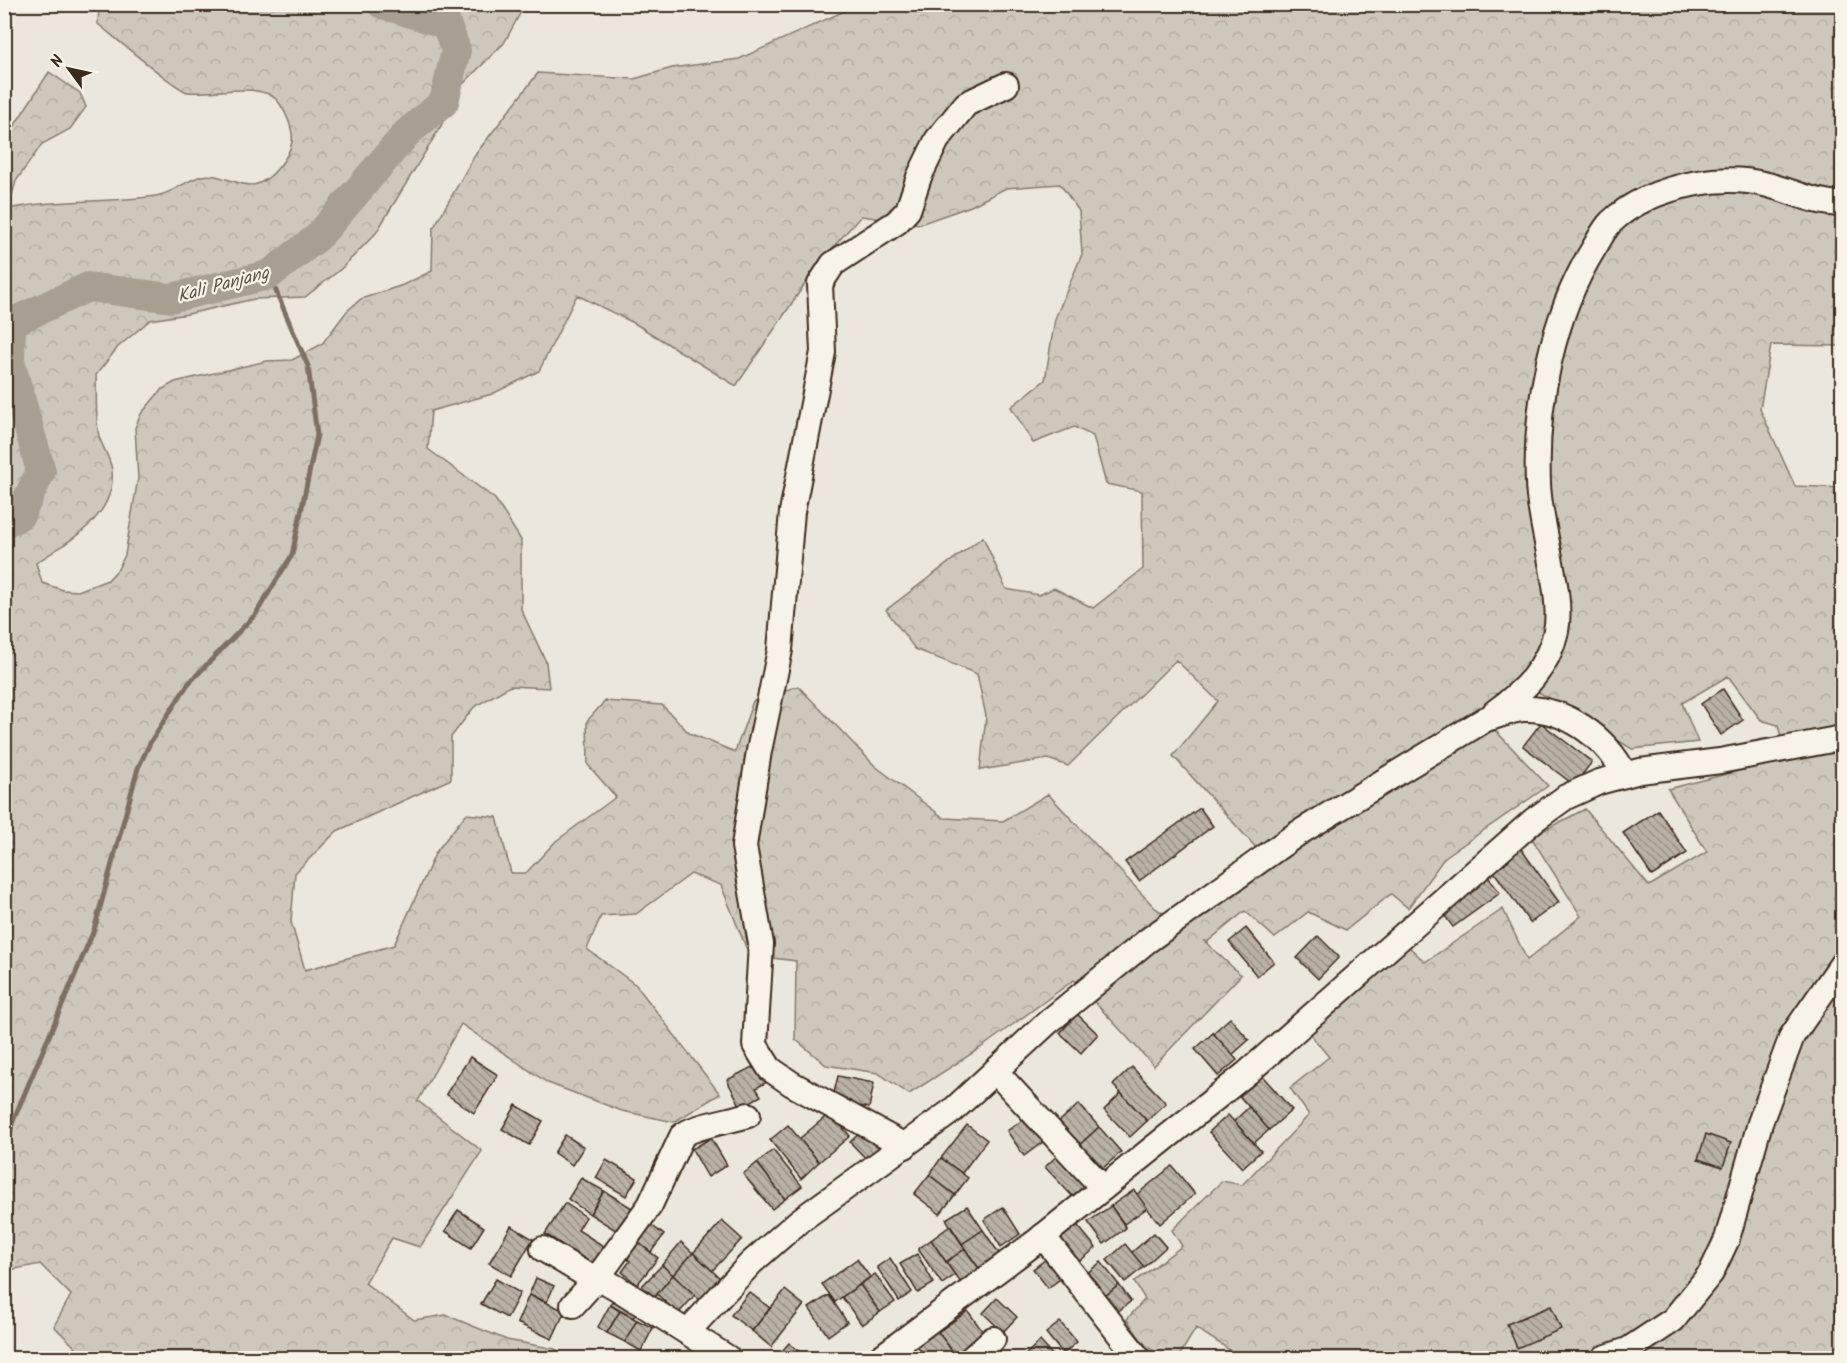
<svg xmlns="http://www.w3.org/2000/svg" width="1847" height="1363" font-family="Kalam,sans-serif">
	<defs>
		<pattern id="forest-crowns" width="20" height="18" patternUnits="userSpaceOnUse" patternTransform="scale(1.5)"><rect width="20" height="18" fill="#cec8bc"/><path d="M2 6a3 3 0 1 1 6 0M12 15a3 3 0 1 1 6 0" fill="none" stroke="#b2aca1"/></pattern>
		<pattern id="building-back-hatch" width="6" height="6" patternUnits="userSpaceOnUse" patternTransform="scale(1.5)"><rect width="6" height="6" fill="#bab2a7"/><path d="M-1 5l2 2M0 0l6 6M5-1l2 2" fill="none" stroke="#989187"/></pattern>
	</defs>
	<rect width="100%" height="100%" fill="#ece7dc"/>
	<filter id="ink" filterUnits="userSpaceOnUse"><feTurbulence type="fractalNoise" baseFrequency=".0167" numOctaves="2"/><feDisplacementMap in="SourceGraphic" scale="12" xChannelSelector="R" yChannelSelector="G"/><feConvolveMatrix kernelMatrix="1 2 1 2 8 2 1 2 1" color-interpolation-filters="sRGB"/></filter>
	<g filter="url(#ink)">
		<!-- forest -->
		<path fill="url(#forest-crowns)" stroke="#84796d" stroke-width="1.5" fill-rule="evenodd" d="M522 4 523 8 504 43 460 87 441 126 376 233 341 269 305 297 254 299 188 314 150 320 118 347 96 375C97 394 95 417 99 436 102 447 111 459 112 471 116 517 69 541 36 563L42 583 63 590 78 591 108 580 118 569 125 555 138 478 135 428 141 414 161 390 175 382 192 378 267 361 292 360 322 344 347 311 361 299 403 285 432 271 433 229 475 155 538 73 634 79 672 68 739 59 849 9 850 5H1842V346L1771 345 1760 409 1795 486 1842 488V1358H1231L1233 1352 1196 1328 1178 1358C1151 1358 1140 1340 1127 1319L1145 1299 1134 1282 1182 1246 1172 1230 1222 1181 1242 1185 1309 1115 1290 1088 1329 1057 1310 1034 1407 945 1425 962 1503 909 1527 960 1581 916 1531 837 1585 809 1649 886 1707 852 1668 789 1786 759 1778 725 1761 720 1728 676 1682 703 1698 742 1632 749 1532 688 1491 726 1548 786 1445 857 1408 908 1391 894 1346 930 1308 912 1275 938 1245 911 1207 942 1203 940 1241 975 1154 1066 1074 980 982 1047 909 1094 878 1073 826 1065 795 1039 796 961 749 955 721 885 691 874 636 914 601 916 587 949 636 985 720 1094 674 1122 622 1111 548 1083 461 1024 418 1101 482 1151 420 1247 392 1238 365 1283 414 1320 446 1315 507 1340 555 1349 571 1358H86L54 1326 71 1295 40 1264 5 1271V140L49 72 80 93 86 107 70 129 42 144 16 181 8 209C57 199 107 203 156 196 172 194 186 180 202 176 217 172 235 185 251 185 268 185 289 158 292 142 294 129 285 110 277 100 259 81 212 95 188 92 177 91 112 35 98 24L99 5ZM1060 184 1079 211 1082 254 1055 319 1045 380 1011 407 1033 443 1074 427 1093 436 1106 484 1142 491 1143 569 1093 608 1054 588 1039 595 1006 589 983 537 886 610 915 649 977 674 986 716 980 770 1048 759 1068 766 1176 660 1218 701 1173 756 1260 852 1175 921 1155 908 1048 794 1003 821 944 818 875 766 798 686 753 701 735 752 689 733 662 705 605 701 587 721 588 765 616 797 556 841 526 873H511L497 817 466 814 436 852 394 945 305 970 291 922 295 873 337 831 451 779V737L474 707 510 686 549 688 546 662 521 609V540L495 499 428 449 431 411 492 394 539 371 577 295 634 323 736 386 819 263 861 216 920 224 971 206 1006 188Z"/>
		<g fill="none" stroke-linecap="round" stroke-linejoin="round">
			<!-- stream -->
			<polyline stroke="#7c7064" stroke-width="5" points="4,1158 13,1121 94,930 138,768 151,741 188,684 255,615 292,555 317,435 308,366 269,275"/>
			<!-- river -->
			<polyline stroke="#a89f93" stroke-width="30" points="4,523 20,515 41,471 10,362 11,323 88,287 171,298 269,275 318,237 407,133 444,102 456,50 446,24 382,4"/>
		</g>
		<!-- building -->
		<g fill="url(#building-back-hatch)" stroke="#3b2a1e" stroke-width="1.5">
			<polygon points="1723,689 1743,720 1721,735 1701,704"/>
			<polygon points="1541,723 1592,762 1574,785 1523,746"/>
			<polygon points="1200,808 1213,826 1139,881 1125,862"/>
			<polygon points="1658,810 1687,853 1652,876 1623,833"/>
			<polygon points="1521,849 1559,902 1530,923 1492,869"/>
			<polygon points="1486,874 1500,893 1453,927 1439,908"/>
			<polygon points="1246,928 1274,962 1257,976 1229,942"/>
			<polygon points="1318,936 1339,957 1318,979 1297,958"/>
			<polygon points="1077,1014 1098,1034 1081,1053 1060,1033"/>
			<polygon points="1230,1018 1249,1040 1232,1055 1213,1033"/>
			<polygon points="1213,1033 1237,1060 1218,1076 1195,1049"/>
			<polygon points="470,1057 498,1075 474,1113 446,1094"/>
			<polygon points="758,1064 767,1082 756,1088 761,1096 741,1107 727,1080"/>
			<polygon points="1132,1067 1166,1103 1147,1121 1113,1085"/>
			<polygon points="1258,1071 1292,1110 1269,1130 1235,1091"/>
			<polygon points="838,1076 874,1083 869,1108 832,1101"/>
			<polygon points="1121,1093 1147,1121 1130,1137 1104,1110"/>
			<polygon points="1079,1104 1099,1127 1075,1149 1054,1126"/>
			<polygon points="516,1105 543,1121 529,1145 502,1129"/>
			<polygon points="1249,1107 1269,1130 1254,1143 1234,1121"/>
			<polygon points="830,1113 850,1136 819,1162 799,1139"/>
			<polygon points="1228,1115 1261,1151 1242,1168 1209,1132"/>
			<polygon points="1027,1117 1044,1141 1024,1156 1007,1131"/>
			<polygon points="788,1125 819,1162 801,1179 770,1140"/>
			<polygon points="967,1125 987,1140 962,1173 941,1158"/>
			<polygon points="1099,1127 1121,1152 1103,1168 1092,1156 1086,1161 1075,1149"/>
			<polygon points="863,1130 882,1150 869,1162 850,1142"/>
			<polygon points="1706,1134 1731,1143 1723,1167 1698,1159"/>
			<polygon points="565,1135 584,1147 572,1165 554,1153"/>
			<polygon points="711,1138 727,1165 708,1177 692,1149"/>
			<polygon points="773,1150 802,1186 785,1199 757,1163"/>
			<polygon points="1060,1153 1090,1184 1075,1199 1045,1167"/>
			<polygon points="941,1158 968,1178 955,1195 929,1175"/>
			<polygon points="606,1160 637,1178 626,1196 596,1178"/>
			<polygon points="757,1163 785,1199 772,1209 743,1174"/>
			<polygon points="1172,1166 1195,1194 1160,1224 1136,1195"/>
			<polygon points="929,1175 955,1195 940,1214 914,1194"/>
			<polygon points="581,1178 604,1191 590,1214 568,1199"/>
			<polygon points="1134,1190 1147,1208 1124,1224 1111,1206"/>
			<polygon points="604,1191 632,1208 617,1231 590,1214"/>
			<polygon points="565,1203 586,1217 578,1230 605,1247 594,1265 545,1234"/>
			<polygon points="967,1206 983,1230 962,1244 946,1219"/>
			<polygon points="1111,1206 1126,1228 1104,1244 1088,1222"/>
			<polygon points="1003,1207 1020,1234 1001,1247 984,1220"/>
			<polygon points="458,1210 484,1227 471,1248 445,1231"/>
			<polygon points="646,1221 664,1235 651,1252 632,1238"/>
			<polygon points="722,1221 742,1239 712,1271 693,1253"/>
			<polygon points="1074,1221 1096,1248 1076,1264 1054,1237"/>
			<polygon points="511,1226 533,1239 511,1276 489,1263"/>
			<polygon points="950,1226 965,1249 946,1262 931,1240"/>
			<polygon points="983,1230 1001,1256 980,1270 962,1244"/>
			<polygon points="1154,1233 1166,1247 1144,1267 1131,1253"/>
			<polygon points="632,1238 658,1258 637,1285 622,1272 630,1261 621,1254"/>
			<polygon points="931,1240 955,1275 942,1284 918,1249"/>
			<polygon points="681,1242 693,1253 673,1275 662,1265"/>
			<polygon points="1125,1244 1144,1267 1125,1282 1107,1260"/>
			<polygon points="965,1249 980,1270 961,1283 946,1262"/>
			<polygon points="693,1253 722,1280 702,1302 673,1275"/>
			<polygon points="917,1254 934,1283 918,1293 900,1264"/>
			<polygon points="1053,1254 1068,1273 1048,1288 1033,1269"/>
			<polygon points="890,1258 912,1292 899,1301 877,1267"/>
			<polygon points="857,1259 870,1277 835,1302 822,1284"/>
			<polygon points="1101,1262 1119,1285 1099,1301 1078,1280"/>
			<polygon points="662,1265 673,1275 655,1297 642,1286"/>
			<polygon points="875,1274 895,1302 880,1312 860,1285"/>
			<polygon points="673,1275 695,1295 678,1314 657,1294"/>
			<polygon points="536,1278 554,1286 547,1302 529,1295"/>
			<polygon points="496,1279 520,1293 507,1318 481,1304"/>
			<polygon points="860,1285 880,1312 862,1325 842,1297"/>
			<polygon points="1119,1285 1131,1301 1111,1317 1099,1301"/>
			<polygon points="785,1290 804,1305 771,1347 752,1331"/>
			<polygon points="749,1292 770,1308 752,1331 731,1315"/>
			<polygon points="617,1293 640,1307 633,1318 610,1305"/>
			<polygon points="529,1295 565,1311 552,1339 517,1323"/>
			<polygon points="829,1295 847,1322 828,1336 809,1308"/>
			<polygon points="997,1298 1017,1317 1003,1332 983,1313"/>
			<polygon points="610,1305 620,1311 607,1333 598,1327"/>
			<polygon points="1551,1306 1561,1329 1517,1348 1507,1324"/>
			<polygon points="620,1311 637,1320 625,1342 607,1333"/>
			<polygon points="968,1311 988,1339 962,1358 957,1358 938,1332"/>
			<polygon points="637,1320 653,1328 641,1351 625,1342"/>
			<polygon points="1060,1322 1077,1342 1063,1354 1046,1333"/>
			<polygon points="934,1326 957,1358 926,1358 914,1341"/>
			<polygon points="1040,1341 1055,1358 1027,1358 1025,1355"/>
			<polygon points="789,1343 807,1358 776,1358"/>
		</g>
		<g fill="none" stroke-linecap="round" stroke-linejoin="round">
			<defs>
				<g id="minor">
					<path d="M1495 712C1524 691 1548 668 1556 631 1564 593 1539 527 1538 483 1535 404 1552 316 1594 248 1599 240 1604 229 1611 222 1634 200 1666 189 1697 183 1720 179 1745 179 1768 185 1794 192 1815 203 1842 204"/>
					<polyline points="995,1071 1103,1188"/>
					<polyline points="905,1146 792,1084 770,1069 755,1045 761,944 744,846 759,751 780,650 792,512 823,352 820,284 833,264 897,222 908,210 919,177 937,140 966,104 1006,85"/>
					<polyline points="1043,1236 1138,1358"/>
					<polyline points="543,1249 583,1273 598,1277 617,1288 728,1358"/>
					<path d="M573 1305 598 1277 650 1205 682 1136C692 1126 731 1121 748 1115"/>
					<path d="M688 1331 751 1263 799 1221 952 1111 1047 1023 1147 941 1297 834 1486 719C1498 716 1511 710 1523 709 1565 707 1607 738 1625 775"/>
					<polyline points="880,1358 1037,1241 1247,1073 1534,820 1566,797 1599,782 1640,771 1720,761 1842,738"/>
					<polyline points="972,1358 993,1339"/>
					<polyline points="1604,1358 1628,1350 1673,1320 1711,1273 1727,1239 1760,1123 1792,1036 1842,964"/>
				</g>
			</defs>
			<!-- minor casing -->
			<use href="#minor" stroke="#3b2a1e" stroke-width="28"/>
			<!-- minor -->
			<use href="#minor" stroke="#f7f3e8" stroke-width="24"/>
		</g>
	</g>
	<g text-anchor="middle" stroke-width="4.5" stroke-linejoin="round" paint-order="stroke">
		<!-- water labels -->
		<g font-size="18" font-style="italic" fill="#615347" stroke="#f7f3e8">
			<text transform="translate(223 284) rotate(-15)" y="6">Kali Panjang</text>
		</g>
	</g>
	<!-- margin -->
	<rect width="1847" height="1363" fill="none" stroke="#f7f3e8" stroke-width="24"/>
	<rect x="12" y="12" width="1823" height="1339" fill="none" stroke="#3b2a1e" stroke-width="2" filter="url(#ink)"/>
	<!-- north arrow -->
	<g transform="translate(69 69) rotate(303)" stroke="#f7f3e8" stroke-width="4.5" paint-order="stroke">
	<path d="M0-4.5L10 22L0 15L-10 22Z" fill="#3b2a1e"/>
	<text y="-9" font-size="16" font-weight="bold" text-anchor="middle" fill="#3b2a1e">N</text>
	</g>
</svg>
